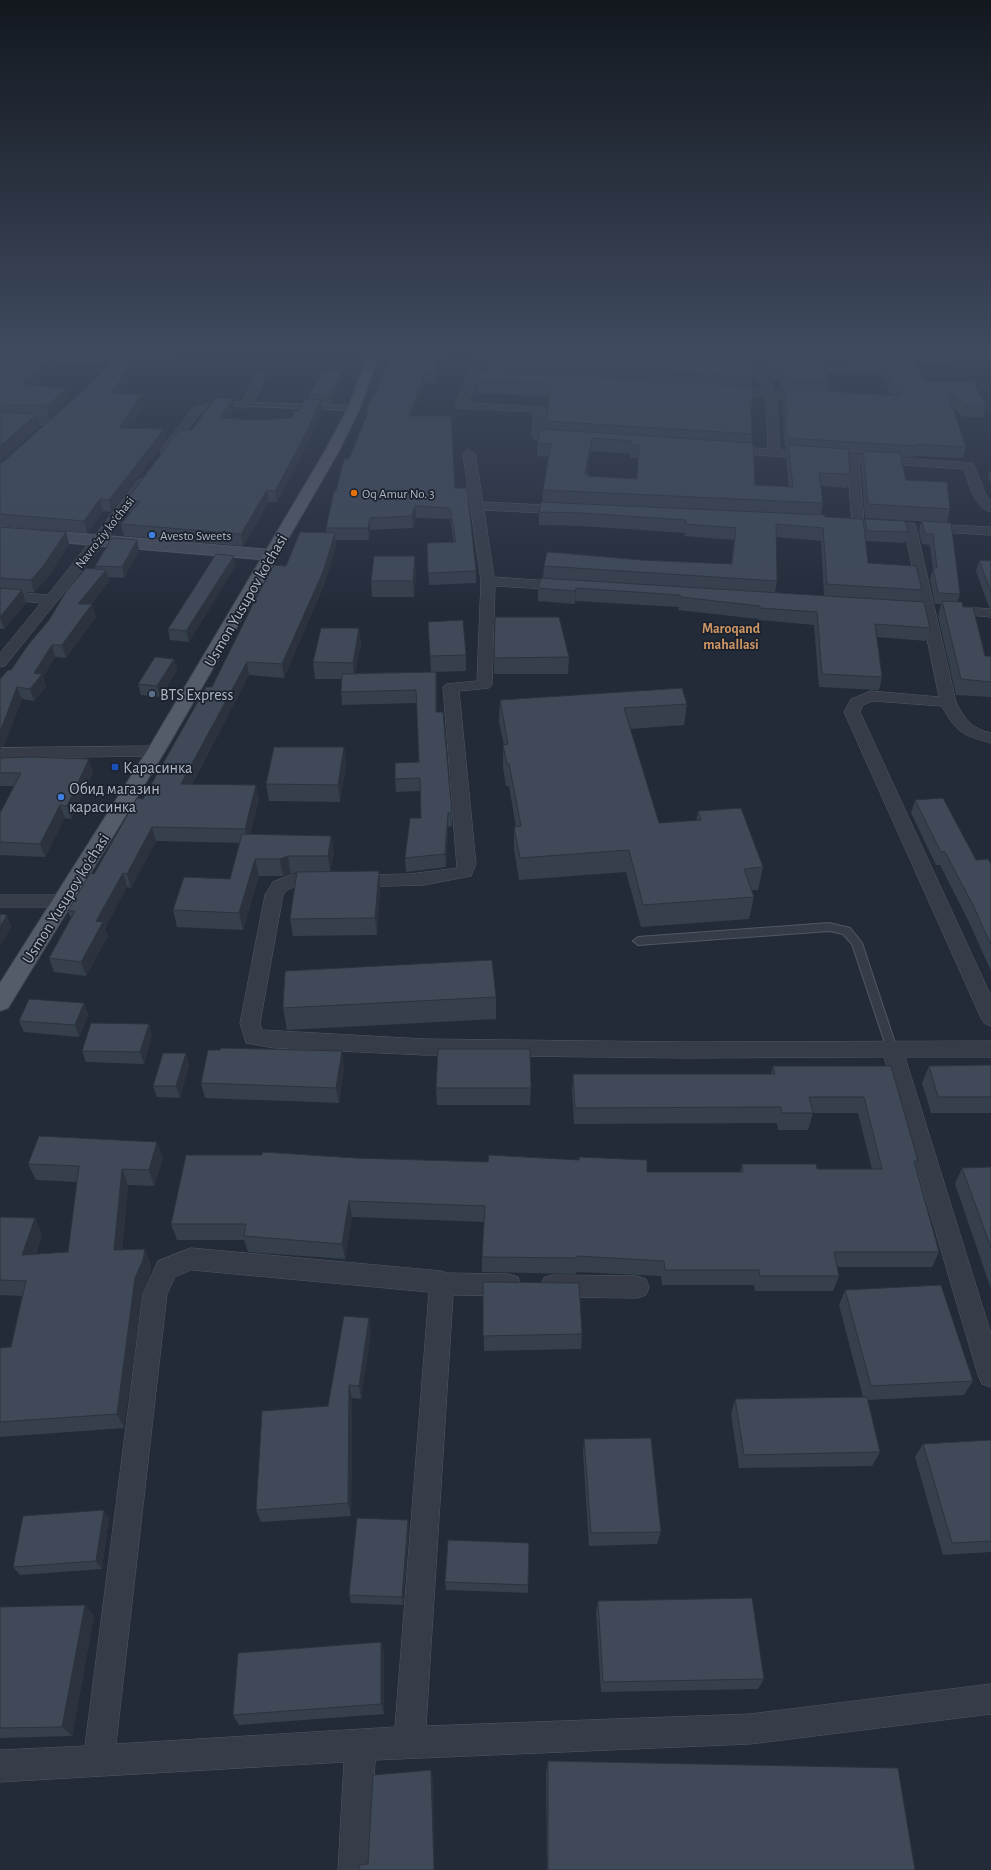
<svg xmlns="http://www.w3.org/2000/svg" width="991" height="1870" font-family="'Alegreya Sans',sans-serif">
	<rect width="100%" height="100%" fill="#232b39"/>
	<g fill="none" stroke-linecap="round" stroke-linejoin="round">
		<defs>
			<g id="lane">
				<polygon points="221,402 354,406 357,408 354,410 219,405 218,404"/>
				<polygon points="829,923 850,928 862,943 897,1049 896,1052 888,1052 852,944 843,934 829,931 638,945 633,941 638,937"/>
			</g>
			<g id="street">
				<polygon points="476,353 486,353 468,403 544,407 546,409 544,434 567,437 569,439 567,441 534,439 532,437 534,412 457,408 455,406"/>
				<path d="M743 353H753L775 391 787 393 789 395 783 398H777L780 450 973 463 986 495 991 500V512C974 508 969 483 964 469L859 462 864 523 863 526H853L852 523 847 461 724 453 722 450 728 446 768 449 766 397 727 395 722 392 727 389 763 390Z"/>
				<polygon points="261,373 266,376 252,405 246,408 242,407 240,405 256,376"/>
				<polygon points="210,403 216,406 214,408 201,412 170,454 162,454 160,451 193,408"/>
				<polygon points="0,416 52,419 58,422 52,425 0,422"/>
				<polygon points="469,450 475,454 483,502 566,506 570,507 572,510 570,513 566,514 484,510 494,577 564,582 569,583 571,586 569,589 564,590 495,586 492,685 489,688 459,691 476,864 471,876 424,885 355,887 349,885 346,881 349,877 355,875 410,874 457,868 443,687 446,684 477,681 481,581 463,454"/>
				<polygon points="142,479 146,480 148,483 103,544 5,666 0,667 0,653 41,603 0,599 0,591 48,595 138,480"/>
				<path d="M910 523 915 524 916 527 956 702C964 719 972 729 991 733V743C964 736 955 732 942 706L873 701 863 705 860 712 991 996V1026L984 1023 981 1018 844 712 851 699 871 691 939 697 904 527 905 524Z"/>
				<polygon points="926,524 991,527 991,535 921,531 920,528 921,525"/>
				<polygon points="949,606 991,609 991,617 944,613 942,610 944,607"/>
				<polygon points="156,746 162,747 164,751 162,755 156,756 0,758 0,748"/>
				<path d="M291 875H322L328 877 331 881 328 885C315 889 291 881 283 895L260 1023 262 1030 424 1039 686 1042 991 1041V1057H905L991 1334V1387L982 1384 978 1375 884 1057 686 1058 424 1055 274 1048 246 1043 240 1023 265 895 273 882Z"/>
				<polygon points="0,895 63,895 70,896 72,901 70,906 63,907 0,907"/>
				<path d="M191 1248 442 1271 447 1273 509 1274 518 1277 521 1285 518 1293 509 1296 453 1295 426 1726 750 1714 991 1684V1714L750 1744 375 1760 370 1870H338L344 1762 0 1782V1750L85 1746 143 1294 158 1261ZM192 1270 429 1292 395 1727 116 1744 167 1294 175 1277Z"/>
				<polygon points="553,1275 637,1276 646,1279 649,1287 646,1295 637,1298 553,1297 544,1294 541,1286 544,1278"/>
			</g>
			<polygon id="secondary" points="0,527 271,550 276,552 279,555 276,558 271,560 0,537"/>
			<polygon id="primary" points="368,353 380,353 360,408 339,451 165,751 8,1008 0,1011 0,983 147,751 325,451 348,408"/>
		</defs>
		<!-- lane casing -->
		<use href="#lane" stroke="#515864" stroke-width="2"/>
		<!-- street casing -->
		<use href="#street" stroke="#515864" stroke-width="1"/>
		<!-- secondary casing -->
		<use href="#secondary" stroke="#515864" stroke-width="2"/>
		<!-- primary casing -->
		<use href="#primary" stroke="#3f4652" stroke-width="2"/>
		<!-- lane -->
		<use href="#lane" fill="#363d49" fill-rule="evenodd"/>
		<!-- street -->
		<use href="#street" fill="#363d49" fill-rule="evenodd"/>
		<!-- secondary -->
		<use href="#secondary" fill="#444c5c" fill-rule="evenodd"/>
		<!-- primary -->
		<use href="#primary" fill="#545c69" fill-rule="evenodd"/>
	</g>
	<!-- wall -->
	<g fill="#363f4c" fill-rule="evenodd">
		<polygon points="0,353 111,353 102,364 55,365 34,385 66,389 68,400 49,417 37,417 40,426 0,461"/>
		<polygon points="116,353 177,353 174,358 146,357 121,394 142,394 144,406 129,428 164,429 166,441 111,512 103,511 87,533 0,526 0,463 3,462 96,379"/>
		<polygon points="392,353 447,353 443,364 441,364 434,383 425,383 413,416 455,488 476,571 476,583 429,585 427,543 454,542 450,519 416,518 413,528 370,530 369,540 336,540 336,546 324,585 284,678 249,675 192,784 259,799 250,834 331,836 334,853 330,871 379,871 380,888 377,935 293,936 290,919 296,873 291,874 283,876 259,876 243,930 177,927 173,910 230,879 240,843 156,841 131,888 127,887 105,928 108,936 86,976 54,972 49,958 71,919 68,911 94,874 143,799 212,687 286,566 326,533 326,528 336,491 366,417 366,412 374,396"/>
		<polygon points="450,353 475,353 474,355"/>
		<path d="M486 353H749L754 364 753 374H751L752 377 750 386 753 398 752 409H751L752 434 751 443 755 485 789 487 786 458 787 449H785L783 425 784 418 782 400 784 390H781L780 380 769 378 760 362 761 353H991V359H951V362H914L926 382 986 406 983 417H964L953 408 966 447 963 458 914 456 913 457H900L906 480 950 509 947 523 865 518 861 464 863 454 849 453 850 474 847 488 821 486 823 503 821 515 825 517 863 525 865 519 908 532 905 543 865 541 868 563 922 590 918 602 930 628 926 641 877 637 882 677 879 690 819 687 814 625 758 620V619L678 610 679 607 575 601V604L538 601V588L543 578 544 566 641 560 731 564 734 540 684 536 685 533 581 526 539 525V512L542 502 543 490 548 457 537 456V443L546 429V421L549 396 478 393V381L484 371V362L487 355ZM826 372 879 373 891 394 893 395 836 392 828 390 830 381ZM591 451 630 454V458H638L637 479 588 476 587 474ZM776 537 821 541 824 596 775 593 777 581Z"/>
		<polygon points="343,378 331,404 321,404 322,411 307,446 277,502 269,502 243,546 124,536 121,524 131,512 128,512 126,501 192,430 235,409 229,418 256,420 292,418 309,399 309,395"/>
		<polygon points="991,469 991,485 988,477"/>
		<polygon points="922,521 951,523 960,594 957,602 963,607 985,656 991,656 991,697 956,695 938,616 941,604 935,604 930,579 933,569 930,545 922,544 919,532"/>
		<polygon points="0,527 66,532 69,544 48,577 34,592 22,592 26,603 4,629 0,629"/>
		<polygon points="139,550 124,578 108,577 109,582 91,604 92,604 96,617 66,658 55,657 43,677 46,687 34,701 22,699 4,746 0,748 0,679 11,670 95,569 95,566"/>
		<polygon points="234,556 235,566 189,642 170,640 168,629"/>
		<polygon points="979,560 991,561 991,608 989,607 976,571"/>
		<polygon points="416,572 414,597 372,597 371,581"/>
		<polygon points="428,622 466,655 466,671 436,672 437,712 452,813 452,826 448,827 446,867 406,872 405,858 421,818 420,791 396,792 395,779 419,762 417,703 342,705 341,692 342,679 315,679 313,662 359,628 361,644 355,673 431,672"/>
		<polygon points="569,657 568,674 494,674 494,658"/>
		<polygon points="174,659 177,670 160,697 141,695 138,684"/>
		<polygon points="500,700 687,704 684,725 630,729 659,823 696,821 698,811 763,867 758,890 752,890 754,897 749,919 641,927 626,872 519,880 514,849 514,827 516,827 509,786 506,786 503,767 503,745 504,745 499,722"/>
		<polygon points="344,747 346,764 340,802 269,801 266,784"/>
		<polygon points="0,758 93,772 71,819 65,818 45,857 0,855 0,813 14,786 0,786"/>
		<polygon points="915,800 976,860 991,864 991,971 968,920 940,865 936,865 911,813"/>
		<polygon points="496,997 496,1019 287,1030 283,1008"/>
		<polygon points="84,1003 88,1015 79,1037 24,1032 19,1021"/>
		<polygon points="152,1035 144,1064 86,1062 82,1051"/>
		<polygon points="186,1053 189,1065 180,1098 157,1097 153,1086"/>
		<polygon points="991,1065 991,1113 931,1113 922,1083 929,1066"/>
		<polygon points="773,1066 891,1066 918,1161 916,1166 939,1252 932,1267 837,1267 839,1276 833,1291 755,1291 754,1285 662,1285 661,1276 576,1272 576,1274 482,1272 482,1257 484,1222 352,1217 345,1259 248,1252 244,1240 177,1240 171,1224 356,1158 647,1172 740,1172 742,1164 817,1169 872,1169 858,1113 813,1113 808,1130 778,1130 777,1123 574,1124 572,1090 573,1074 771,1074"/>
		<polygon points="344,1067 339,1103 205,1098 201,1083"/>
		<polygon points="436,1088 531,1088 530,1105 437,1105"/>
		<polygon points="163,1158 154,1186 128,1185 122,1250 151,1264 150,1276 142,1294 124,1428 0,1437 0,1348 11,1347 22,1296 0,1295 0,1217 42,1234 36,1254 68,1252 77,1182 36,1180 28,1164"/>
		<polygon points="991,1167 991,1289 955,1184 962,1168"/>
		<polygon points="483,1282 582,1334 581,1349 484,1351"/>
		<polygon points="845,1290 973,1381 964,1395 868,1400 880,1452 872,1466 739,1468 731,1414 735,1399 863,1397 839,1305"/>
		<polygon points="371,1332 361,1399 352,1398 351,1516 261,1522 256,1510 328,1406"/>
		<polygon points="584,1439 661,1532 657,1544 589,1546 583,1453"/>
		<polygon points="991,1440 991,1552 943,1555 915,1457 923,1444"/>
		<polygon points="109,1518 102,1569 20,1575 13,1567"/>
		<polygon points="408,1520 409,1528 403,1605 351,1603 349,1595"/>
		<polygon points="445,1582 528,1585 528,1593 446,1590"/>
		<polygon points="598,1601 764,1679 758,1689 601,1692 596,1612"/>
		<polygon points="0,1607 94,1616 72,1736 0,1738"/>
		<polygon points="384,1652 384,1714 239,1725 233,1715"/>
		<polygon points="548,1761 915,1870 547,1870 546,1772"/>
	</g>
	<!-- shaded-wall -->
	<g fill="#2c333e">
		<polygon points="100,353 111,353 102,364"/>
		<polygon points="138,353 145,353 146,357 114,404 111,393"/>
		<polygon points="173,353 177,353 174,358"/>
		<polygon points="440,353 441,364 434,383 434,372"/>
		<polygon points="443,353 447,353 443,364"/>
		<polygon points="53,354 55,365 24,395 21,384"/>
		<polygon points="343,370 343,378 331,404 330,395"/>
		<polygon points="425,372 425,383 409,427 409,416"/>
		<polygon points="66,389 68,400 49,417 46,406"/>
		<polygon points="142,394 144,406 121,439 119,428"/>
		<polygon points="233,399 235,409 222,429 220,418"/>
		<polygon points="321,400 322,411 307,446 277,502 275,491"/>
		<polygon points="37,414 40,426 0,461 0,446"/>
		<polygon points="164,429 166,441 111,512 109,500"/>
		<polygon points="592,438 591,451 585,488 585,474"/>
		<polygon points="267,490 269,502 243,546 241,534"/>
		<polygon points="100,499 103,511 87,533 84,521"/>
		<polygon points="415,506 416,518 413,528 412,516"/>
		<polygon points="370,518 370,530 369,540 368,528"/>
		<polygon points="66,532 69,544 48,577 34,592 31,580"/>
		<polygon points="335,533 336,546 324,585 284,678 282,664"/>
		<polygon points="137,540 139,550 124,578 122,567"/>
		<polygon points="234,556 235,566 189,642 186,631"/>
		<polygon points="415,556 416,572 414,597 413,581"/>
		<polygon points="106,570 109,582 82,616 78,604"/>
		<polygon points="576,588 575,601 575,604 575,591"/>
		<polygon points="22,590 26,603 4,629 0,617"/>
		<polygon points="92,604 96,617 66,658 62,645"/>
		<polygon points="359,628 361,644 354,679 353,663"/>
		<polygon points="52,645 55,657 43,677 46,687 34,701 30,689 34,673"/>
		<polygon points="174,659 177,670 160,697 157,686"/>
		<polygon points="247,662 249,675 184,798 181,784"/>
		<polygon points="436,672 437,684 437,725 436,712"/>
		<polygon points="17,687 22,699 4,746 0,748 0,732"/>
		<polygon points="344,747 346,764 340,802 338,785"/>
		<polygon points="89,759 93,772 71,819 67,806"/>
		<polygon points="256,785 259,799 248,843 245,829"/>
		<polygon points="60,805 65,818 45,857 40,844"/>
		<polygon points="448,813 448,827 446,867 445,854"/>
		<polygon points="152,827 156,841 131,888 127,874"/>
		<polygon points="331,836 334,853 330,873 328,856"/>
		<polygon points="288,856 291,874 283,876 280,859"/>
		<polygon points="255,859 259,876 243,930 239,913"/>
		<polygon points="379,871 380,888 377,935 375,918"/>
		<polygon points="123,873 127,887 105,928 108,936 86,976 81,962 96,921"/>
		<polygon points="7,915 12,927 0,946 0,927"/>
		<polygon points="84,1003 88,1015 79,1037 75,1025"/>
		<polygon points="149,1024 152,1035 144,1064 140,1052"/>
		<polygon points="342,1051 344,1067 339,1103 336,1088"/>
		<polygon points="186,1053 189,1065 180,1098 176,1086"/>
		<polygon points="157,1142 163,1158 154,1186 149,1170"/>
		<polygon points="122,1169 128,1185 121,1266 114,1250"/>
		<polygon points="349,1201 352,1217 345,1259 342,1244"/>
		<polygon points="35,1218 42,1234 30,1270 22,1255"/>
		<polygon points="145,1249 151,1264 150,1276 142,1294 124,1428 117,1414 135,1278"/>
		<polygon points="369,1318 371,1332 361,1399 359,1386"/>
		<polygon points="349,1385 352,1398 351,1516 348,1503"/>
		<polygon points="104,1510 109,1518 102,1569 96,1561"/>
		<polygon points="408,1520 409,1528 403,1605 402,1597"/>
		<polygon points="85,1605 94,1616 72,1736 62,1727"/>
		<polygon points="381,1642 384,1652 384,1714 381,1704"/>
		<polygon points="431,1770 433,1779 435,1870 434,1870"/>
	</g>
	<!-- building -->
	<g fill="#3f4958" stroke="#2c333e" fill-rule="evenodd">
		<polygon points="0,353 96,353 53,354 21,384 66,389 46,406 0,404"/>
		<polygon points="116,353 138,353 111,393 142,394 119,428 164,429 109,500 100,499 84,521 0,514 0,463 3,462 96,379"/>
		<polygon points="392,353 440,353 434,372 425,372 409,416 451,416 455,488 467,488 476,571 428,573 427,543 456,542 450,508 415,506 412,516 370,518 368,528 326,528 334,491 336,491 344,459 349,459 368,412 366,412 372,396 374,396"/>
		<polygon points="487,353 749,353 754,364 751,363 752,377 484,362"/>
		<polygon points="763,353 910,353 926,382 973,382 986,406 967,406 947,390 966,447 915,444 916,446 787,438 785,414 787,414 784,389 835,391 836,392 900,396 898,392 904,388 893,384 882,363 820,361 830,381 783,379 782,369 771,367"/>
		<polygon points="323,369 343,370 330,395 309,395"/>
		<polygon points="481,370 752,386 753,398 750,398 752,434 546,421 551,384 478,381"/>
		<polygon points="215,398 233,399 220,418 256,420 292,418 295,411 298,411 305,399 321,400 305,435 275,491 267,490 241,534 121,524 140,501 126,501 179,430 192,430"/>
		<polygon points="0,412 37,414 0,446"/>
		<path d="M541 429 753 443 755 485 793 487 788 445 848 449 850 474 819 473 823 503 543 490 551 444 537 443ZM592 438 631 441V444L639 445 637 479 588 476 589 474H585Z"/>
		<polygon points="863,451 900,453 906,480 947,482 950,509 868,504"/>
		<polygon points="541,502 825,515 825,517 863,519 868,563 916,566 922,590 827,584 823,528 776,524 777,581 544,566 547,552 550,552 641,560 732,564 736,528 686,524 686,520 581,513 539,512"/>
		<polygon points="865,519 905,521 908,532 867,531"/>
		<polygon points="922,521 951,523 960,594 938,593 933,568 937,568 933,534 925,534"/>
		<polygon points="0,527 66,532 44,565 31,580 0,578"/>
		<polygon points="300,532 335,533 323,572 282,664 247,662 181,784 256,785 245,829 152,827 127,874 123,873 96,921 103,922 81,962 49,958 75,911 68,911 90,873 94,874 137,798 143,799 206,687 212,687 257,596 274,565 286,566"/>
		<polygon points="112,538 137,540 122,567 95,566"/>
		<polygon points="216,554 234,556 186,631 168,629"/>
		<polygon points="374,556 415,556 413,581 371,581"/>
		<polygon points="979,560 991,561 991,592"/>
		<polygon points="86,568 106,570 78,604 92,604 62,645 52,645 34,673 42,674 30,689 17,687 0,732 0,679 8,670 11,670 28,645 49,620 67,590"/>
		<polygon points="541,578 924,602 930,628 875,624 882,677 822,674 817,612 760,608 760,606 680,597 680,595 576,588 575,591 538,588"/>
		<polygon points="0,588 22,590 0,617"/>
		<polygon points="942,601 962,602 963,607 973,607 985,656 991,656 991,682 961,679"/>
		<polygon points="495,617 559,617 569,657 494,658"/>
		<polygon points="463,620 466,655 430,656 428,622"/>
		<polygon points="321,628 359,628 353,663 313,662"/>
		<polygon points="155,657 174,659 157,686 138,684"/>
		<polygon points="436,672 436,712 443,712 452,813 448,813 445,854 405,858 410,818 421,818 420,778 395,779 395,763 419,762 416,690 341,692 342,674"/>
		<polygon points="682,688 687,704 624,708 659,823 701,820 698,811 741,808 763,867 744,869 754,897 643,905 629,850 520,858 514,827 521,826 509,764 507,764 503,745 508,744 500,700"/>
		<polygon points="274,747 344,747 338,785 266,784"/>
		<polygon points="30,757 89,759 67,806 60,805 40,844 0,842 0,813 21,773 0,773 0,758"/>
		<polygon points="943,798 976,860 988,859 991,864 991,945 974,907 945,852 941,852 915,800"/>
		<polygon points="242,834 331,836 328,856 288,856 280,859 255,859 239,913 173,910 184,877 230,879"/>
		<polygon points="379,871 375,918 290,919 297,872"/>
		<polygon points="0,914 7,915 0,927"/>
		<polygon points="492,960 496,997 283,1008 285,971"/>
		<polygon points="29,999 84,1003 75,1025 19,1021"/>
		<polygon points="91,1023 149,1024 140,1052 82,1051"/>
		<polygon points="221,1048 342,1051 336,1088 201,1083 208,1050 220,1050"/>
		<polygon points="438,1049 530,1049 531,1088 436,1088"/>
		<polygon points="163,1053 186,1053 176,1086 153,1086"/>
		<polygon points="991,1065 991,1097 938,1097 929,1066"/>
		<polygon points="773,1066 891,1066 918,1161 914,1161 939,1252 834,1252 839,1276 760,1276 759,1270 665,1270 664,1261 577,1256 577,1258 482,1257 485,1206 349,1201 342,1244 244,1236 246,1224 171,1224 186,1155 262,1155 262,1152 356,1158 488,1162 489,1155 579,1160 579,1157 647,1160 647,1172 743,1172 742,1164 816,1164 817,1169 882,1169 864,1097 809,1097 813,1113 782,1113 781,1107 575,1108 573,1074 775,1074"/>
		<polygon points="39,1136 157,1142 149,1170 122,1169 114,1250 145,1249 143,1260 135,1278 117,1414 0,1422 0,1348 11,1347 26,1281 0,1280 0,1217 35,1218 22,1255 68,1252 79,1166 28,1164"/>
		<polygon points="991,1167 991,1248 962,1168"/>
		<polygon points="483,1282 579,1283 582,1334 483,1336"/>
		<polygon points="941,1285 973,1381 871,1386 845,1290"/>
		<polygon points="344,1316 369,1318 359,1386 349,1385 348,1503 256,1510 262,1411 328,1406"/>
		<polygon points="867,1397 880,1452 744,1455 735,1399"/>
		<polygon points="651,1438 661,1532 591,1533 584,1439"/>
		<polygon points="991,1440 991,1541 952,1543 923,1444"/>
		<polygon points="104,1510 96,1561 13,1567 23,1516"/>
		<polygon points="357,1518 408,1520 402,1597 349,1595"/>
		<polygon points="448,1540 529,1543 528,1585 445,1582"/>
		<polygon points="752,1598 764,1679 603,1682 598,1601"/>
		<polygon points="85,1605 62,1727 0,1728 0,1607"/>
		<polygon points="381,1642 381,1704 233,1715 238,1653"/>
		<polygon points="548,1761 898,1768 915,1870 548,1870"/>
		<polygon points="431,1770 434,1870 359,1870 359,1865 368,1864 373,1775"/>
	</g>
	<!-- sky -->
	<linearGradient id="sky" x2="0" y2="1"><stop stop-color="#13181f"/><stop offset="0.57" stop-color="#3f4a5f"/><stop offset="1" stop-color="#3f4a5f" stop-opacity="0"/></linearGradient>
	<rect width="991" height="615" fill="url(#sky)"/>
	<!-- markers -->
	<circle fill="#e8710a" stroke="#1b222e" stroke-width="1.5" cx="354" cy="493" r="4"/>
	<g fill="#3f7fe0" stroke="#1b222e" stroke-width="1.5">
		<circle cx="152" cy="535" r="4"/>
		<circle cx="61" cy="797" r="4"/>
	</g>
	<circle fill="#5c6f8a" stroke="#1b222e" stroke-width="1.5" cx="152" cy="694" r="4"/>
	<rect fill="#1a4fb4" stroke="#1b222e" stroke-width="1.5" x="111" y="763" width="8" height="8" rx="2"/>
	<g text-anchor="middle" stroke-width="3.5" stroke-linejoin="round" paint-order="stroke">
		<!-- far-poi labels -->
		<g font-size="13" fill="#b1b8c5" stroke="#1b222e" text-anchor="start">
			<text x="362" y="498">Oq Amur No. 3</text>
			<text x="160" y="540">Avesto Sweets</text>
		</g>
		<!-- far-street labels -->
		<g font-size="13" fill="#b1b8c5" stroke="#1b222e">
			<text transform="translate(104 532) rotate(-52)" y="5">Navro'ziy ko'chasi</text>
		</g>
		<!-- far-neighbourhood labels -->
		<g font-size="14" font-weight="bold" fill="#ce9663" stroke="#1b222e">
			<text x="731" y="633">Maroqand<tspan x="731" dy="16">mahallasi</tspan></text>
		</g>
		<!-- street labels -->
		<g font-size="16" fill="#b1b8c5" stroke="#1b222e">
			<text transform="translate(245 600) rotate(-60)" y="6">Usmon Yusupov ko'chasi</text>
			<text transform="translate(65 898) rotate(-58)" y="6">Usmon Yusupov ko'chasi</text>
		</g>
		<!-- poi labels -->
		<g font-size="16" fill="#b1b8c5" stroke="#1b222e" text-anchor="start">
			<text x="160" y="700">BTS Express</text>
			<text x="123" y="773">Карасинка</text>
			<text x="69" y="794">Обид магазин<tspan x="69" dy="18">карасинка</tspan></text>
		</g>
	</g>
</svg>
